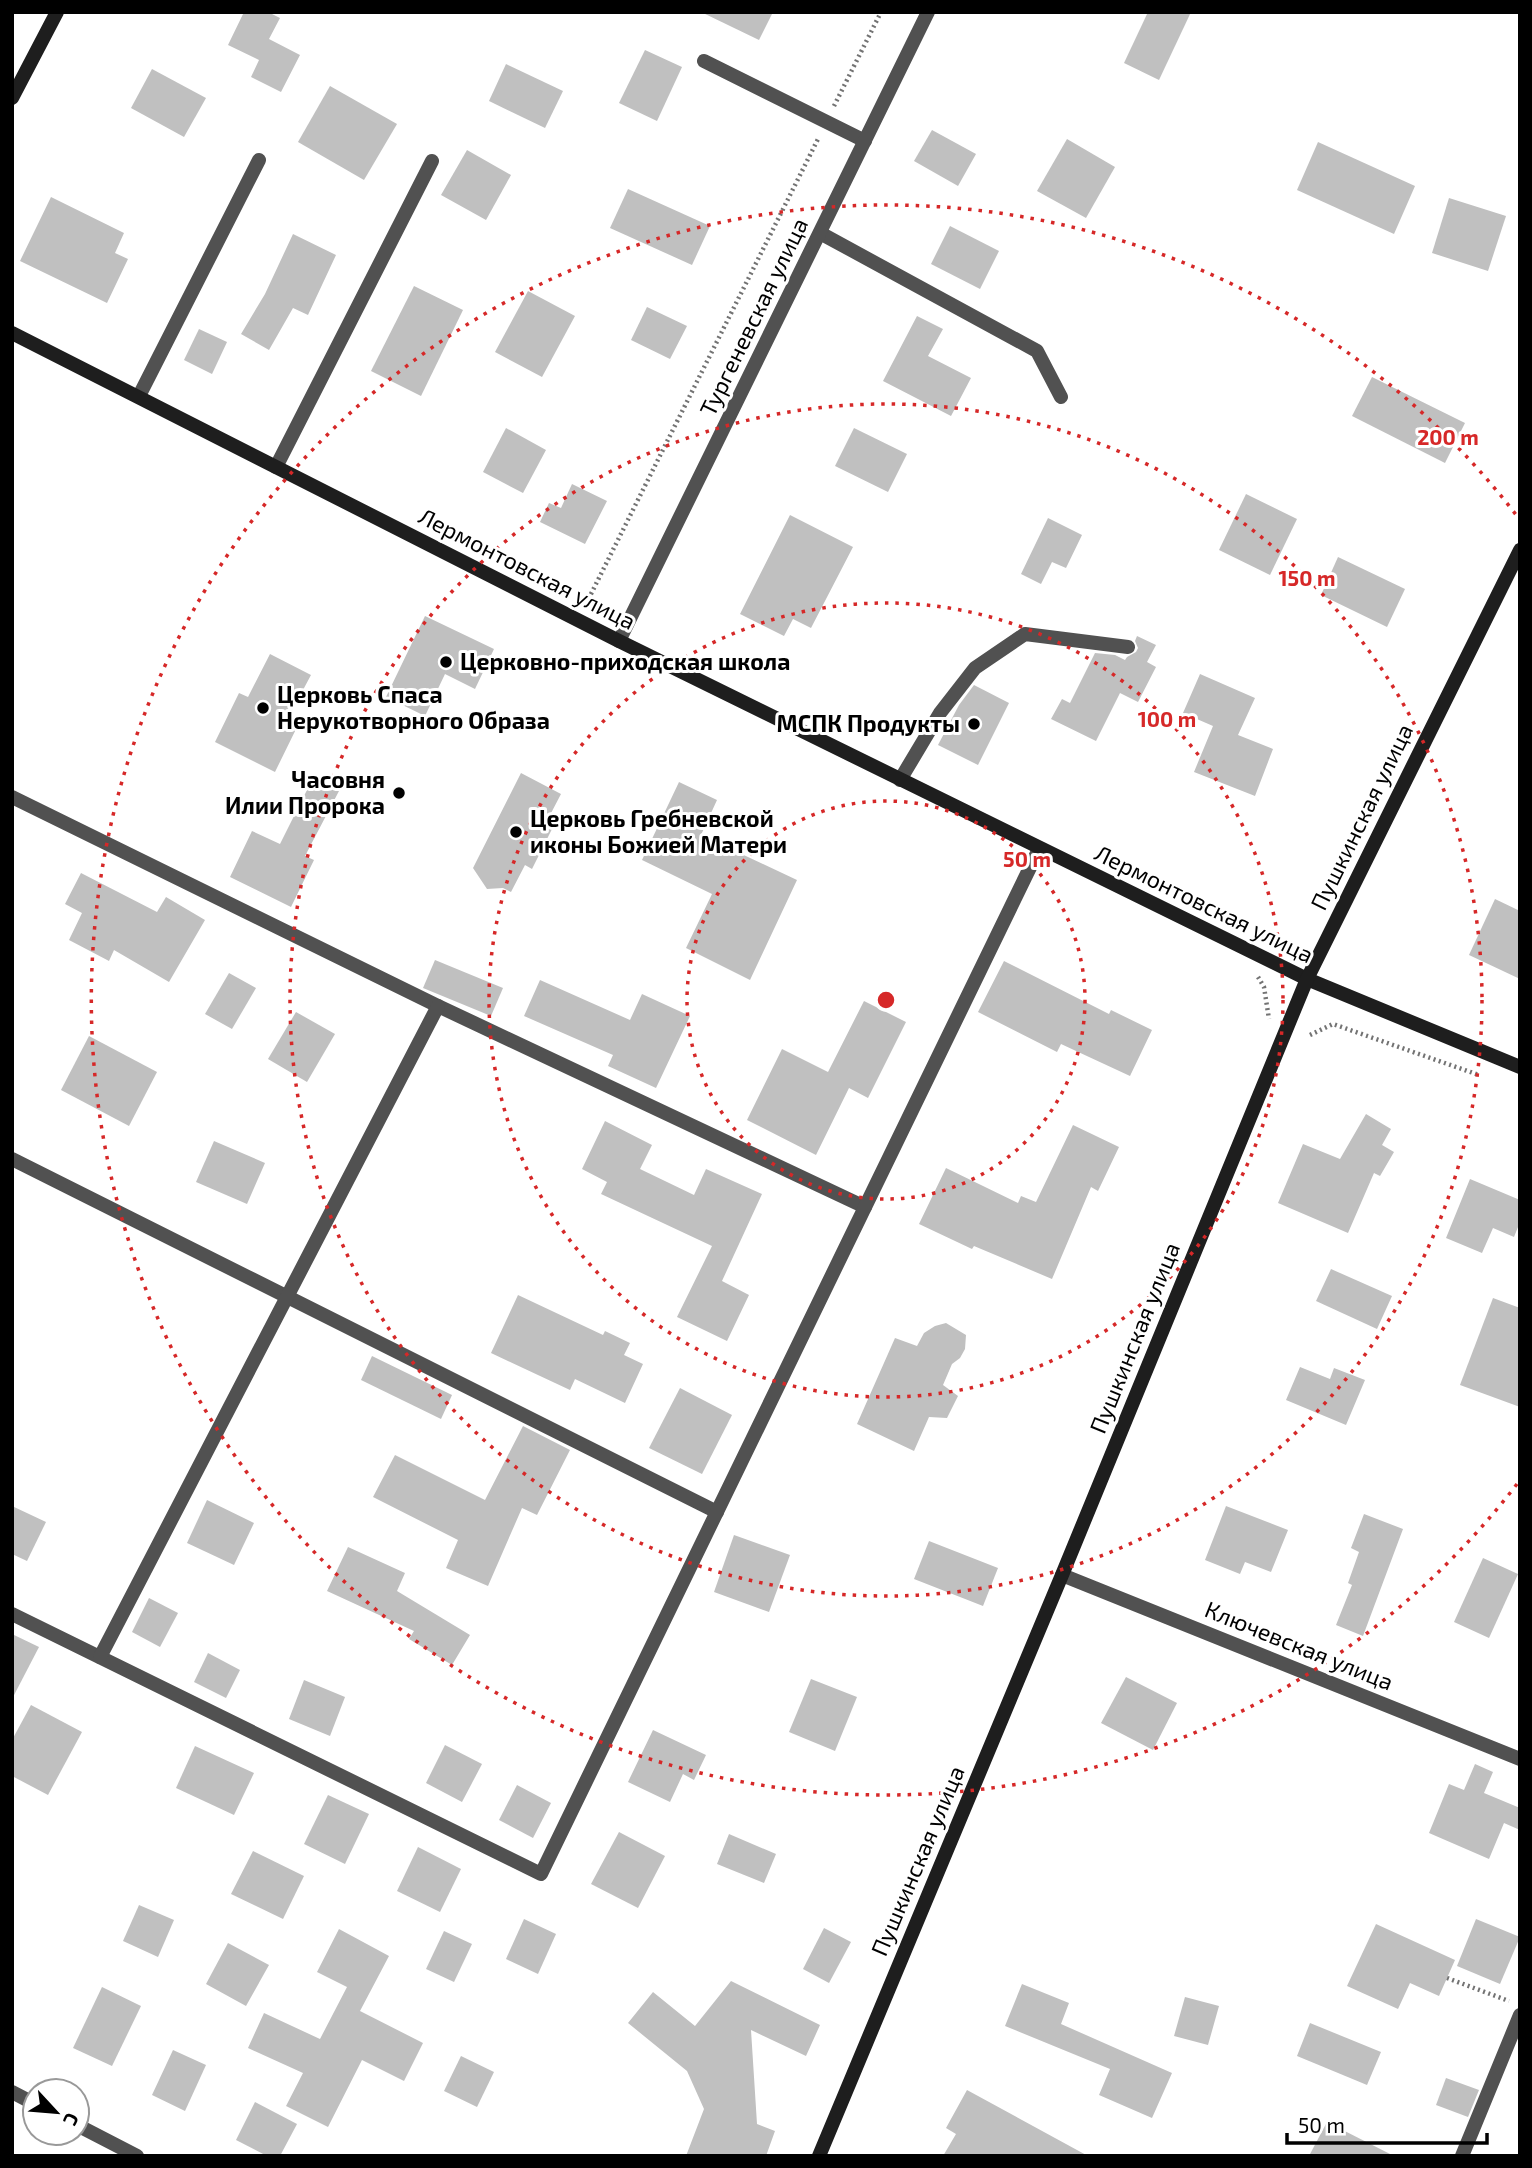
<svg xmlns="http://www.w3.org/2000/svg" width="1532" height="2168" font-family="'Exo 2',sans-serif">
	<rect width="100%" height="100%" fill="#fff"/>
	<!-- building -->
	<g fill="#c0c0c0">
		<polygon points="244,12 268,12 280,18 269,39 300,55 281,92 251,77 259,60 228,45"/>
		<polygon points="701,12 773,12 759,40"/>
		<polygon points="1148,12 1191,12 1159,80 1124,63"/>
		<polygon points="645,50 682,67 657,121 619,103"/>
		<polygon points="506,64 563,91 545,128 489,101"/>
		<polygon points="152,69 206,98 184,137 131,108"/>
		<polygon points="330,86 397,124 364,180 298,142"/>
		<polygon points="932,130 976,154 958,186 914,161"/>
		<polygon points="1067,139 1115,167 1086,218 1037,191"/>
		<polygon points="1318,142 1415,186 1394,234 1297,190"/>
		<polygon points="467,150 511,175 486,220 441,195"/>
		<polygon points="628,189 710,226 692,265 610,228"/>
		<polygon points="51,197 124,233 115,253 128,259 107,303 20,261"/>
		<polygon points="1449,198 1506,216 1488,271 1432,253"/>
		<polygon points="950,226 999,251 980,289 931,264"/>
		<polygon points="293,234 336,255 308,315 293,308 269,350 241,334 265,294"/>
		<polygon points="414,286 463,310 421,396 371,371"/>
		<polygon points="528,291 575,316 542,377 495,352"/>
		<polygon points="647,307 687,326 670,359 631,340"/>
		<polygon points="917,316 943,329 928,356 971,378 951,416 883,381"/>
		<polygon points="199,329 227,342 212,374 184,360"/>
		<polygon points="1372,377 1465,423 1445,463 1352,416"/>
		<polygon points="506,428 546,450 523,493 483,472"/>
		<polygon points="854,428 907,454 888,492 835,466"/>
		<polygon points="572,484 607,501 585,544 540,522 549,503 561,508"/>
		<polygon points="1246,494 1297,519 1270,575 1219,550"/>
		<polygon points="790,515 853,547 811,628 793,619 784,636 740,614"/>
		<polygon points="1048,518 1082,535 1066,568 1052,562 1041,584 1021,574"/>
		<polygon points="1338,557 1405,589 1387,627 1321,595"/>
		<polygon points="425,616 494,649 475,689 445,674 425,716 386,697"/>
		<polygon points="1137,636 1156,645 1147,662 1156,667 1138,702 1120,693 1096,741 1051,719 1062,699 1070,703 1095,653 1115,655 1125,660 1127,657 1136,652 1138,648 1135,641"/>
		<polygon points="270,654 311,675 288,718 299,723 275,772 215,742 239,693 248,697"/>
		<polygon points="1200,674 1255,698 1238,735 1273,749 1255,796 1194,772 1213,726 1183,713"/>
		<polygon points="974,685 1009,703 978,765 938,745 959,705"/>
		<polygon points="521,773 561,794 549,817 556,821 532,869 525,865 511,892 503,888 487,889 473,868"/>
		<polygon points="313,778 339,791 305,856 314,860 291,907 230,877 252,831 280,844"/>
		<polygon points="679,782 717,800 701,835 797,880 750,980 686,948 712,894 642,860"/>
		<polygon points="81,873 157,912 166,897 205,920 169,982 114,950 109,961 69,940 82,913 65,904"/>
		<polygon points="1495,899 1520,911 1520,979 1469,955"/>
		<polygon points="435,960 503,988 491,1016 423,988"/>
		<polygon points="1004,961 1109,1014 1111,1010 1152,1030 1130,1076 1061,1044 1057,1052 978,1012"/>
		<polygon points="229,973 256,988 232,1029 205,1014"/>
		<polygon points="540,980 630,1020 642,994 690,1016 656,1088 608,1066 613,1055 524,1016"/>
		<polygon points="864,1001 906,1022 868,1098 849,1088 816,1155 747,1120 782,1049 828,1072"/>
		<polygon points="296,1012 335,1034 307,1082 268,1059"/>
		<polygon points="89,1036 157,1072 129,1126 61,1090"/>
		<polygon points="1366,1114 1391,1129 1382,1145 1394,1152 1380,1176 1374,1173 1348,1233 1278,1203 1303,1144 1340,1159"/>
		<polygon points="605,1121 652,1145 640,1169 694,1195 706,1169 762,1194 722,1281 749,1295 727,1341 677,1317 712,1246 601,1194 607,1182 582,1169"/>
		<polygon points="1073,1125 1119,1147 1098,1191 1091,1187 1052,1279 974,1246 972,1249 919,1224 946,1168 1018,1203 1021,1196 1036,1202"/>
		<polygon points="214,1141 265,1163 247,1204 196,1182"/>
		<polygon points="1470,1179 1520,1200 1520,1222 1514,1237 1493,1228 1482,1253 1446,1238"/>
		<polygon points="1331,1269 1392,1296 1377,1329 1316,1301"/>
		<polygon points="518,1295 603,1335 605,1331 630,1343 624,1355 643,1364 625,1403 575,1379 570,1390 491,1353"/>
		<polygon points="1493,1298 1520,1308 1520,1407 1460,1385"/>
		<polygon points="946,1323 966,1335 965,1349 960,1358 952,1364 943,1385 958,1396 947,1418 929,1417 914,1451 857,1424 895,1338 917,1346 924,1333 935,1326"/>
		<polygon points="372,1356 452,1395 441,1419 361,1380"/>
		<polygon points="1300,1367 1330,1379 1334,1368 1365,1380 1346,1425 1286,1400"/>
		<polygon points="680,1388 732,1415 702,1474 649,1448"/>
		<polygon points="523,1426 570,1450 537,1515 522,1508 488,1586 446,1568 458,1540 373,1497 395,1455 485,1500"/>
		<polygon points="207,1500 254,1523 234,1565 187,1543"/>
		<polygon points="12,1506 46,1522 27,1561 12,1554"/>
		<polygon points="1226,1506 1288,1530 1271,1572 1245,1562 1240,1574 1205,1560"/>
		<polygon points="1364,1514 1403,1529 1363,1636 1336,1625 1352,1585 1348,1583 1359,1552 1351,1548"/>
		<polygon points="734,1535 790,1555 769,1612 714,1592"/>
		<polygon points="929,1541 998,1568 983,1606 914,1579"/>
		<polygon points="348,1547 405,1573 397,1591 470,1635 452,1665 409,1639 414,1631 327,1591"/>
		<polygon points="1483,1558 1518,1574 1489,1638 1454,1622"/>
		<polygon points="149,1598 178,1613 160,1647 132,1632"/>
		<polygon points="12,1634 39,1647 12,1699"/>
		<polygon points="208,1653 240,1670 226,1698 194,1682"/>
		<polygon points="1126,1677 1177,1703 1153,1750 1101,1723"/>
		<polygon points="811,1679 857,1697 835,1751 789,1732"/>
		<polygon points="304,1680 345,1697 330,1736 289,1719"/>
		<polygon points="31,1705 82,1732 48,1795 12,1776 12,1740"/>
		<polygon points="653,1730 706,1755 694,1780 683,1774 670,1802 628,1782"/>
		<polygon points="445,1745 482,1764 462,1802 426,1783"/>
		<polygon points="195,1746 254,1773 234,1815 176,1788"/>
		<polygon points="1475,1764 1493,1772 1484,1793 1520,1808 1520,1830 1504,1823 1489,1859 1429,1833 1449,1784 1464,1790"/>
		<polygon points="517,1785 551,1803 533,1838 499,1820"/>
		<polygon points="328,1795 369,1814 345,1864 304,1844"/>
		<polygon points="619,1832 665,1856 638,1908 591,1884"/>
		<polygon points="729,1834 776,1854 764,1883 717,1864"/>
		<polygon points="418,1847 461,1869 440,1912 397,1891"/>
		<polygon points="253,1851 304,1876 283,1919 231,1894"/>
		<polygon points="139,1905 174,1920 158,1957 123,1941"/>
		<polygon points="524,1919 556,1934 538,1974 506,1959"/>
		<polygon points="1476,1919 1520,1937 1500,1984 1457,1966"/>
		<polygon points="1376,1924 1455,1960 1439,1996 1410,1983 1398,2009 1347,1986"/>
		<polygon points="824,1928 851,1942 829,1983 803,1969"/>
		<polygon points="339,1929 389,1956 360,2011 423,2043 404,2081 362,2060 328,2127 286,2106 303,2073 248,2048 264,2013 320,2039 347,1987 317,1972"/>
		<polygon points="444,1931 472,1944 454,1982 426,1969"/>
		<polygon points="228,1943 269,1965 246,2006 206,1984"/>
		<polygon points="731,1981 820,2025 806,2056 751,2030 757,2124 775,2131 766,2156 686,2156 704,2109 687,2071 628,2023 653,1992 695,2026"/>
		<polygon points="1022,1984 1069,2003 1061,2024 1172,2073 1152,2118 1099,2095 1110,2069 1005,2026"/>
		<polygon points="102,1987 141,2006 112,2066 73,2048"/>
		<polygon points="1185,1997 1219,2006 1208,2045 1174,2036"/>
		<polygon points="1310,2023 1381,2052 1367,2085 1297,2056"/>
		<polygon points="173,2050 206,2065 185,2111 152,2095"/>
		<polygon points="461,2056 494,2072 477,2107 444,2091"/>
		<polygon points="1446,2078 1479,2090 1468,2117 1436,2105"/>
		<polygon points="967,2090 1088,2156 943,2156 956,2134 946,2128"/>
		<polygon points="255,2102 297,2124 280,2156 267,2156 236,2140"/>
		<polygon points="1327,2122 1394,2156 1309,2156"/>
	</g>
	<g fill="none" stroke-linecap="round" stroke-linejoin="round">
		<!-- path -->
		<g stroke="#737373" stroke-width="4.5" stroke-dasharray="2 3.5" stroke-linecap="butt">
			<polyline points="834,106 881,12"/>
			<polyline points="586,604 818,139"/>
			<polyline points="1258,977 1264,987 1269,1019"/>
			<polyline points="1310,1035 1333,1024 1479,1075"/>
			<polyline points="1447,1978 1509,2001"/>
		</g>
		<!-- lane -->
		<g stroke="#515151" stroke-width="14">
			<polyline points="704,61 865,141"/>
			<polyline points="820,233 1037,351 1061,397"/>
			<polyline points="139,396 259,160"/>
			<polyline points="276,467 432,161"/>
			<polyline points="900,780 940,713 975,668 1025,634 1128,647"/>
		</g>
		<!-- street -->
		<g stroke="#515151" stroke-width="14">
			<polyline points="619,641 928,12"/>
			<polyline points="12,797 438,1006 865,1207"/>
			<polyline points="12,1159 717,1512"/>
			<polyline points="1062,1575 1520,1759"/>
			<polyline points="12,1614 541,1874 1039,849"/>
			<polyline points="100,1657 438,1006"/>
			<polyline points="12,2092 35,2104"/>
			<polyline points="77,2125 137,2156"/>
			<polyline points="1462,2156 1520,2015"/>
		</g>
		<!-- secondary -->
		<g stroke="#1e1e1e" stroke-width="14">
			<polyline points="12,98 57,12"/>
			<polyline points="12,333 619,641 1307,979 1520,1067"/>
			<polyline points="819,2156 1062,1575 1307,979 1520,550"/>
		</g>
	</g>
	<!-- distance rings -->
	<g fill="none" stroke="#d62828" stroke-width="3.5" stroke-dasharray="3.5 7">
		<circle cx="886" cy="1000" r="199"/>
		<circle cx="886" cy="1000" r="397"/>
		<circle cx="886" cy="1000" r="596"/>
		<path d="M1517 1484A795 795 0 1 1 1517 516"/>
	</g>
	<!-- markers -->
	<g fill="#000" stroke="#fff" stroke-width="2.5">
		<circle cx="446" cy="662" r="7"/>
		<circle cx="263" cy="708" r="7"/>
		<circle cx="974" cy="724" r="7"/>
		<circle cx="399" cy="793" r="7"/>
		<circle cx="516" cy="832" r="7"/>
	</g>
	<g text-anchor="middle" stroke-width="6" stroke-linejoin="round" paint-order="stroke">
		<!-- street labels -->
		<g font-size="23" fill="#000" stroke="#fff">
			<text transform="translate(754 317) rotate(-64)" y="8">Тургеневская улица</text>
			<text transform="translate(527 569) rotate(27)" y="8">Лермонтовская улица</text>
			<text transform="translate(1362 817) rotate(-64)" y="8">Пушкинская улица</text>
			<text transform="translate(1204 904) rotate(26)" y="8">Лермонтовская улица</text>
			<text transform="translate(1135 1338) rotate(-68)" y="8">Пушкинская улица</text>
			<text transform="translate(1299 1646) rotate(22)" y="8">Ключевская улица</text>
			<text transform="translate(918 1861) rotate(-67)" y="8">Пушкинская улица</text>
		</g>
		<!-- poi labels -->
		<g font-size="23" font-weight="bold" fill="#000" stroke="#fff" text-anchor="start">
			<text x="460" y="670">Церковно-приходская школа</text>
			<text x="277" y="703">Церковь Спаса<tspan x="277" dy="26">Нерукотворного Образа</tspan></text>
			<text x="960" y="732" text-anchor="end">МСПК Продукты</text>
			<text x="385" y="788" text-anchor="end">Часовня<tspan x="385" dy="26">Илии Пророка</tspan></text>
			<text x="530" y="827">Церковь Гребневской<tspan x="530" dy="26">иконы Божией Матери</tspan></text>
		</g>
	</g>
	<circle cx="886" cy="1000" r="10" fill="#d62828" stroke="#fff" stroke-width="3.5"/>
	<g font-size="21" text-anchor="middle" font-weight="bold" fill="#d62828" stroke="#fff" stroke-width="6" stroke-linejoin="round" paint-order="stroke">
		<text x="1448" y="445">200 m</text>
		<text x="1307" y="586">150 m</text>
		<text x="1167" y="727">100 m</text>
		<text x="1027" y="867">50 m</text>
	</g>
	<!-- border -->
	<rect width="1532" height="2168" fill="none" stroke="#000000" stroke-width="28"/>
	<!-- north arrow -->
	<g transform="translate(56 2112) rotate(116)"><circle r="33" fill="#ffffff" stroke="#999999" stroke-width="2"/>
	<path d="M0-5L12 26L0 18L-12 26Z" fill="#000000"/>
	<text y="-10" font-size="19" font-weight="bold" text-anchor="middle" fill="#000000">С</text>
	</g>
	<!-- scale -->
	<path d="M1287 2133v10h200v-10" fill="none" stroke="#000000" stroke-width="3.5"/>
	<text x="1298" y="2133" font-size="21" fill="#000000" stroke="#ffffff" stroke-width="5" paint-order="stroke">50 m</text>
</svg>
